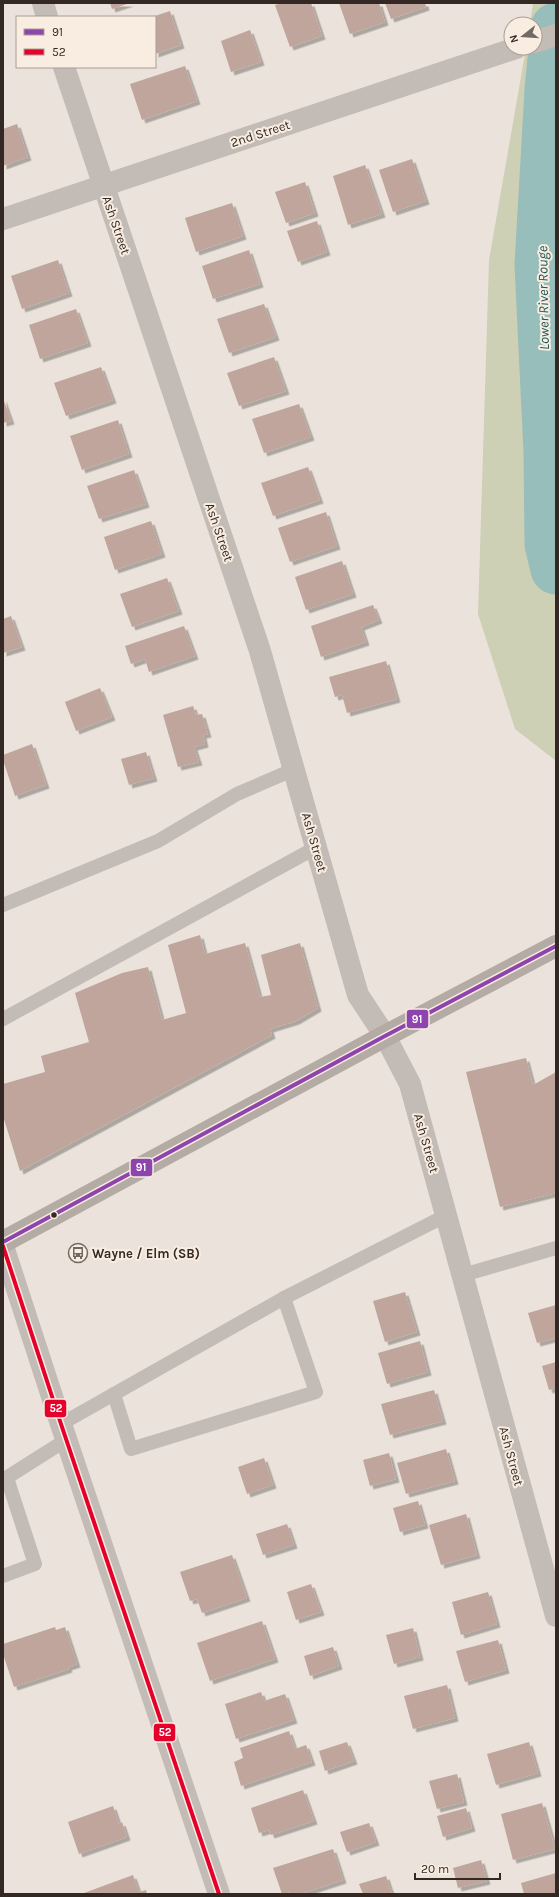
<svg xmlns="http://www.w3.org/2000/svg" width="559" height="1897" font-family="Karla,sans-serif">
	<defs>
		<filter id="shadow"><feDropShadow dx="3.5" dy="3.5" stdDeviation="0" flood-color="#0004"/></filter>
	</defs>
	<rect width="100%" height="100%" fill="#ebe3db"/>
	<!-- green -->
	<polygon fill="#cdd0b4" points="533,3 556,3 556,761 515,729 478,614 489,260 526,48 535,48 535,24 530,24"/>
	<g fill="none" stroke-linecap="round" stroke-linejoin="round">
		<!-- river -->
		<polyline stroke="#98bebb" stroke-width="51" points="556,28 550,90 540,265 549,452 550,544 556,569"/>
	</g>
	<!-- building -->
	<g fill="#bfa59c" filter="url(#shadow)">
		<polygon points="110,3 130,3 112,9"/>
		<polygon points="282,3 311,3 322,36 290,47 275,5"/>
		<polygon points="339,3 379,3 385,22 350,34"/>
		<polygon points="385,3 425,3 426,7 391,19"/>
		<polygon points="170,11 181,45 155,54 155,16"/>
		<polygon points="250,30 261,62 231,72 221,41"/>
		<polygon points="185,66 197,101 142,120 130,84"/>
		<polygon points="17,124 28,157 3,166 3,129"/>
		<polygon points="412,159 426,201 393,212 379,170"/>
		<polygon points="365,165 382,214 348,225 333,176"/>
		<polygon points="305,182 315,213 286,223 275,192"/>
		<polygon points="232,203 243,236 196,252 185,218"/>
		<polygon points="317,221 327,252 298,262 287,231"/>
		<polygon points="249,250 260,284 213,299 202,266"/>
		<polygon points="58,260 69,293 22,309 11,276"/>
		<polygon points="264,304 276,337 229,353 217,319"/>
		<polygon points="76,309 88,343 40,359 29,325"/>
		<polygon points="274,357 286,391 239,406 227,373"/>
		<polygon points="101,367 113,400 66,416 54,383"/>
		<polygon points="3,398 11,421 3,423"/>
		<polygon points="299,404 311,437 264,453 252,419"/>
		<polygon points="118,420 129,454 82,470 70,436"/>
		<polygon points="308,467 320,500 273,516 261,483"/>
		<polygon points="134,470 146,504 99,519 87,486"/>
		<polygon points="326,512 337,546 290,562 278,528"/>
		<polygon points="151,521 162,554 115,570 104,537"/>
		<polygon points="342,561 353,594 306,610 295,577"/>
		<polygon points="167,578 179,611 132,627 120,594"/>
		<polygon points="373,605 379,620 361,627 366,642 321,657 311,626"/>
		<polygon points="11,616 22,647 3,653 3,619"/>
		<polygon points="184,626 195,656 149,672 145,659 131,664 125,646"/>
		<polygon points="386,661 397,699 347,713 342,695 335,697 329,677"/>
		<polygon points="100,688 112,717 76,731 65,702"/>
		<polygon points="193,706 196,715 202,714 208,734 203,735 205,744 194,747 199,762 178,767 163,715"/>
		<polygon points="32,744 46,785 15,796 3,760 3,755"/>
		<polygon points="146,752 154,778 129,785 121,759"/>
		<polygon points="200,935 205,954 245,943 260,997 271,995 261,955 300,943 318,1008 296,1021 270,1029 272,1035 20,1171 3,1116 3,1084 45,1072 41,1056 89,1042 75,993 122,973 148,967 162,1020 186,1013 168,945"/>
		<polygon points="526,1058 533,1085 556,1072 556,1193 500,1207 466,1072"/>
		<polygon points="405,1292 417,1332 385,1342 373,1301"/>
		<polygon points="556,1305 556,1338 537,1343 528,1313"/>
		<polygon points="420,1341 428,1372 387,1384 378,1353"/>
		<polygon points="556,1362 556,1388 549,1390 542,1366"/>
		<polygon points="434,1390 443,1421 390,1435 381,1404"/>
		<polygon points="446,1449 455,1481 406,1494 397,1463"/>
		<polygon points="389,1453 396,1479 370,1486 363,1460"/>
		<polygon points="264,1458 273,1485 247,1494 238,1467"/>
		<polygon points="418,1501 425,1525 400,1532 393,1508"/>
		<polygon points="466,1514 477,1555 441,1565 429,1525"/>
		<polygon points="287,1524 294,1545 263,1555 256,1534"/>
		<polygon points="232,1555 247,1598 202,1613 197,1599 190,1601 180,1572"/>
		<polygon points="311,1584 321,1612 296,1620 287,1592"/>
		<polygon points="488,1592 497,1624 461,1635 452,1602"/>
		<polygon points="262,1621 275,1659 210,1681 197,1643"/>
		<polygon points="55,1627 56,1630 65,1627 77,1664 68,1667 69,1669 14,1687 3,1654 3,1644"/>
		<polygon points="413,1628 420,1657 394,1664 386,1635"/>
		<polygon points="498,1640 506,1670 465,1682 456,1651"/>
		<polygon points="333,1647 339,1666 310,1676 304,1656"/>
		<polygon points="447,1685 455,1718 413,1729 404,1696"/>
		<polygon points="261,1692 264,1701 285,1694 294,1720 236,1739 225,1704"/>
		<polygon points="289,1731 295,1749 306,1745 312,1762 241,1786 234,1762 243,1758 240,1748"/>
		<polygon points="347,1742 354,1761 325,1771 319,1751"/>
		<polygon points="529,1742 538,1773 496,1785 487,1754"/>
		<polygon points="457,1774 464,1802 437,1809 429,1781"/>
		<polygon points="303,1790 314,1821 271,1835 269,1830 259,1833 251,1808"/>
		<polygon points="542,1803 555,1849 513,1860 501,1814"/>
		<polygon points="113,1806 119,1824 122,1822 127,1837 79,1854 68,1822"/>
		<polygon points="466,1808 472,1828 443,1837 437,1816"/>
		<polygon points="369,1823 376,1842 347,1852 340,1832"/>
		<polygon points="333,1849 343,1880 300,1894 290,1894 290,1892 282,1894 273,1868"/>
		<polygon points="481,1860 487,1881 458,1888 453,1868"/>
		<polygon points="556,1873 556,1894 524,1894 521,1883"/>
		<polygon points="133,1875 139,1892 146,1890 147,1894 84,1894 84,1893"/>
		<polygon points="386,1876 392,1894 363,1894 359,1884"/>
	</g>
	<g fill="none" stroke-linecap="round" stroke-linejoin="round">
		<!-- lane -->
		<g stroke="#c3bbb5" stroke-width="14">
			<polyline points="3,905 158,841 237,794 295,769"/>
			<polyline points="3,1019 317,847"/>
			<polyline points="463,1275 556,1248"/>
			<polyline points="114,1394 131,1449 316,1392 284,1298"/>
			<polyline points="61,1424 284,1298 447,1215"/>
			<polyline points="3,1480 66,1440"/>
			<polyline points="3,1576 35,1564 7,1478"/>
		</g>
		<!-- street -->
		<g stroke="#c3bbb5" stroke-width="22">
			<polyline points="43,3 47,17"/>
			<polyline points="535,42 556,35"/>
			<polyline points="64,67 260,651 358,995 385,1036 410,1084 556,1616"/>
			<polyline points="3,219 516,48"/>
			<polyline points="3,1246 61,1424 219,1894"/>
		</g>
		<!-- secondary -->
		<polyline stroke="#b4aba5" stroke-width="22" points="3,1242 385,1036 556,946"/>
		<defs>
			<polyline id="bus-1" points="3,1242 385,1036 556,946"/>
			<polyline id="bus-2" points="3,1246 61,1424 219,1894"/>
		</defs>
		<!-- bus-1 casing -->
		<use href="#bus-1" stroke="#f9ede1" stroke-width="7"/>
		<!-- bus-2 casing -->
		<use href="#bus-2" stroke="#f9ede1" stroke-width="7"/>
		<!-- bus-1 -->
		<use href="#bus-1" stroke="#8e44ad" stroke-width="4"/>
		<!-- bus-2 -->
		<use href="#bus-2" stroke="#e4002b" stroke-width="4"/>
	</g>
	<!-- icons -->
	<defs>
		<symbol id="bus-ring" viewBox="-11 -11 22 22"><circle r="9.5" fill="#f9ede1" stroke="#736964" stroke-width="1.5"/><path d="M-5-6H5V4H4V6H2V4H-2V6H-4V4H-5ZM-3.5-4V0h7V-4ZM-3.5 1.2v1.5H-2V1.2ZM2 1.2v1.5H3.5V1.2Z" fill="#736964"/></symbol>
	</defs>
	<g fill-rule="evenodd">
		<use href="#bus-ring" x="67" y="1242" width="22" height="22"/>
	</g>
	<!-- markers -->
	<circle fill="#332824" stroke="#f9ede1" stroke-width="1.5" cx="54" cy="1215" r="3.5"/>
	<g text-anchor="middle" stroke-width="4" stroke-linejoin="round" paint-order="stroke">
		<!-- street labels -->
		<g font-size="13" fill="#332824" stroke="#f9ede1">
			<text transform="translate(260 133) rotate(-18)" y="5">2nd Street</text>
			<text transform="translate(117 225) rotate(71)" y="5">Ash Street</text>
			<text transform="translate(220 532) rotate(71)" y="5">Ash Street</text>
			<text transform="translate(315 842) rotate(74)" y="5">Ash Street</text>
			<text transform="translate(427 1143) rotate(74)" y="5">Ash Street</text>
			<text transform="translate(512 1456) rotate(75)" y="5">Ash Street</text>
		</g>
		<!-- poi labels -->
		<g font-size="13" font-weight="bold" fill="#332824" stroke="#f9ede1" text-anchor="start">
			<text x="92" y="1258">Wayne / Elm (SB)</text>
		</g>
		<!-- water labels -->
		<g font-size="14" font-style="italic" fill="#195555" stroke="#f9ede1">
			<text transform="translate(543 298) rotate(-91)" y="5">Lower River Rouge</text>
		</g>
	</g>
	<g stroke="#f9ede1" stroke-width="1.5">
		<rect x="406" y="1009" width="23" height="20" rx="4" fill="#8e44ad"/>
		<rect x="130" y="1158" width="23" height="19" rx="4" fill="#8e44ad"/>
		<rect x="44" y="1399" width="23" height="19" rx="4" fill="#e4002b"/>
		<rect x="153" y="1723" width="23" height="19" rx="4" fill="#e4002b"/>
	</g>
	<g font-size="11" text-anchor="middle" font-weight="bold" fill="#fff">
		<text x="417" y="1023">91</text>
		<text x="141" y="1171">91</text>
		<text x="56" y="1412">52</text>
		<text x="165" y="1736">52</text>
	</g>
	<!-- border -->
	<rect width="559" height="1897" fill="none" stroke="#332824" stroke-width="8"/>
	<!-- legend -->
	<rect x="16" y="16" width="140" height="52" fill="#f9ede1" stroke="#aa9e95"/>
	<rect x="24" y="29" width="20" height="6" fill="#8e44ad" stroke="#aa9e95"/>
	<text x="52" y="36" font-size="12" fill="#332824">91</text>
	<rect x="24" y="49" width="20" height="6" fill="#e4002b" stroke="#aa9e95"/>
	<text x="52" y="56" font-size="12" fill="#332824">52</text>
	<!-- north arrow -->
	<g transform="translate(523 36) rotate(253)"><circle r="19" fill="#f9ede1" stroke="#aa9e95"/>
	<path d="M0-3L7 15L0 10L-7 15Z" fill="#736964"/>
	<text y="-6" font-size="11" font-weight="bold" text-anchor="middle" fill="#332824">N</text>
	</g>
	<!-- scale -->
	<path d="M415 1873v6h85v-6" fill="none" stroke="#332824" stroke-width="2"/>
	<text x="421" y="1873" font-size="12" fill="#332824" stroke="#f9ede1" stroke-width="3" paint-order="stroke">20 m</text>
</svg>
